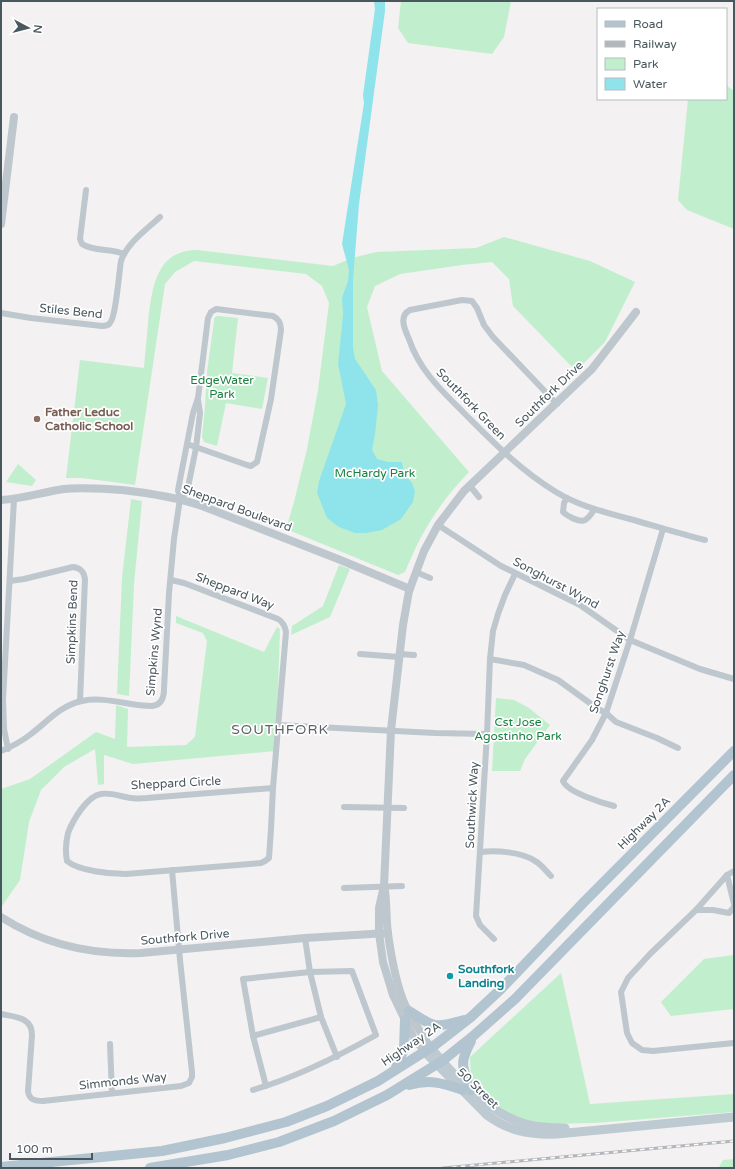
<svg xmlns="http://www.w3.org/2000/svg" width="735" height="1169" font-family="'Varela Round',sans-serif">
	<rect width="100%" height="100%" fill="#f3f1f1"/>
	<!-- green -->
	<g fill="#c1efcd">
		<polygon points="401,1 511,1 504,37 492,54 408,43 398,28"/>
		<polygon points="726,85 734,91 734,229 687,210 678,200 688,99 726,99"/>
		<path d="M504 237 590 261 635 282 605 342 576 371 513 306 509 279 492 262 462 265 400 274 375 286 367 307 382 371 469 472C439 503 421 533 405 572L398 575 286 529 294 502 307 449 318 390 329 303 322 286 306 274 194 261 175 272 165 284 135 485 82 478H66L80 360 144 368C145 353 147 338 148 322 152 290 155 250 197 250L333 266 352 258 376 252 476 248Z"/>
		<polygon points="217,316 219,316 238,318 232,373 268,378 262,409 226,403 217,446 204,442 202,437 205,406 207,372 214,321 214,318"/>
		<polygon points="18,464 36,480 32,486 6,482"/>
		<polygon points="131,499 142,501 134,584 129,696 117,694 122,578"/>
		<polygon points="339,565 350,569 330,617 291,635 292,626 323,606"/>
		<polygon points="176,616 264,652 277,627 280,629 276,751 133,764 104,755 104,784 98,785 95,749 64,767 41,790 29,822 20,880 2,906 1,789 30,779 96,732 115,739 116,705 128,709 127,747 186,745 195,737 207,641 203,633 176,623"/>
		<polygon points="496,698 514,700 529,708 550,725 525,759 520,771 492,771"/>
		<polygon points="734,955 734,1009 671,1016 661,1002 704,959"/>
		<polygon points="561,973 590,1104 734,1094 734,1112 595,1123 540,1124 501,1113 471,1082 470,1057"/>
		<polygon points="734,1159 734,1168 710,1168 719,1167 723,1160"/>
	</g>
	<!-- water -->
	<polygon fill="#8fe3eb" points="374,1 385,1 385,11 359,204 353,280 353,347 355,359 376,390 378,405 375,434 372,450 377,459 388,462 402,462 404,474 412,483 415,491 413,502 401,519 382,530 366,533 355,533 339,527 327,518 317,493 319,481 346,404 338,364 343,315 342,298 348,281 349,270 342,244 364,103 363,95 375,9"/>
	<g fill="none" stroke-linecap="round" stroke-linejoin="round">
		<!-- minor -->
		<g stroke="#bdc7cd" stroke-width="6">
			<path d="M86 190 80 239 82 244C94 252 111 248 124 254"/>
			<path d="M1 313 31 318 102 326C105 326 108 326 110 323 116 317 119 272 121 261 127 243 146 230 160 217"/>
			<path d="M557 404 493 337 484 325 477 308 472 301 462 300 410 310C398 316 405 330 409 339 419 370 442 391 464 413 494 443 520 470 556 492 579 506 604 512 630 519 655 526 680 534 705 540"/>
			<polyline points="470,486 479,497"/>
			<path d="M567 498 564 503 563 512C567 516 580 523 585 520 589 518 592 513 594 510"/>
			<polyline points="180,499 187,492 196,448 200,413 198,400"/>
			<polyline points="438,525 501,566 580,605 630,640 700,669 734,679"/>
			<polyline points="416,572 430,578"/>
			<path d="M171 580 184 583 278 619C283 622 285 626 286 632L273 788 271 829 269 858 265 861 261 863 126 874C110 874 79 871 67 861 65 852 66 842 68 833 73 820 87 796 101 794 110 792 122 797 131 798 137 799 142 798 147 798L273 788"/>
			<path d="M10 581 24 579 73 567C81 568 84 572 85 579L80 701"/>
			<polyline points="360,654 399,657"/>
			<polyline points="399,654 414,655"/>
			<polyline points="490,659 524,665 558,680 598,709 606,713 616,722 657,738 678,748"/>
			<polyline points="278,725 435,733 487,734"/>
			<polyline points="8,749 4,729 3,699 14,499"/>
			<path d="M1 751C11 747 22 741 31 734 47 722 61 705 82 701 106 696 128 706 152 706 162 705 164 697 164 689L169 593 174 539 180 499 178 490 193 413 198 398 208 318 211 312 216 309 273 316C279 319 281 323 281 330L271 399 257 462 251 466 247 465 187 444"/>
			<path d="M614 806C602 803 567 792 563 781L592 740 606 713 630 640 663 529"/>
			<polyline points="344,807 404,808"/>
			<path d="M481 852C496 850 522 852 535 861 541 864 546 871 551 876"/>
			<polyline points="734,871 727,875 696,910 650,954 628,978 621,992 627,1033 632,1043 642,1050 653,1051 734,1043"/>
			<polyline points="727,875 734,904"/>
			<polyline points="344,888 402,886"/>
			<polyline points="696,910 713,910 729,913 734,907"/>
			<polyline points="305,938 310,972 321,1017 337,1057"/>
			<polyline points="494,939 480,925 476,916 487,734 490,659 493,631 498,614 505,595 515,574"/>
			<path d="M1 1014C15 1017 32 1017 32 1035L28 1091C29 1100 35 1101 43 1101L181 1086 189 1083 192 1077V1072L180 960 172 870"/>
			<polyline points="253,1036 321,1017"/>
			<polyline points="110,1044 112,1093"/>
			<path d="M253 1090C297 1077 337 1057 376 1035L352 971 310 972 243 979 253 1036 266 1086"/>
		</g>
		<!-- tertiary -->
		<g stroke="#bdc7cd" stroke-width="8">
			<polyline points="1,224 14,117"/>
			<path d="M1 500C22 499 43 492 64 489 83 487 103 489 122 490 149 493 176 497 202 506L338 559 410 589"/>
			<path d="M385 891C387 905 386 919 388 934 391 955 395 979 403 1000 410 1017 421 1033 431 1048"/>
			<path d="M1 917C43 944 91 955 141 953L305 938 388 933"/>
			<polyline points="425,1052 414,1038 405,1020 393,995 383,962 379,933 379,908 384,886 391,730 403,625 409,591 424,551 438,525 464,491 592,369 636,312"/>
		</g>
		<!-- secondary -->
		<g stroke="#bdcad2" stroke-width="9">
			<path d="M431 1048C454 1076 491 1115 526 1124 539 1128 552 1128 565 1128"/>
			<path d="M425 1052 487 1115C509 1131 529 1135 557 1134L734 1117"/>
		</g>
		<!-- primary -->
		<g stroke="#b1c4cf" stroke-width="10">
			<path d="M409 1011C434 1027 434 1029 464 1020"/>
			<path d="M471 1041C459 1063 462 1067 471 1090"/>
			<polyline points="395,1070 404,1049 405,1020"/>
			<path d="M409 1085C430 1079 442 1083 463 1090"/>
			<polyline points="1,1167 162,1151 225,1138 286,1122 327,1106 378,1081 435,1045 471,1017 501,989 584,902 734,751"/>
			<polyline points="150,1168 228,1155 279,1142 334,1121 387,1095 442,1061 472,1037 515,999 734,775"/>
		</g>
		<defs>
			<polyline id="rail" points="443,1168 734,1141"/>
		</defs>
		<!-- rail casing -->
		<use href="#rail" stroke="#b3b7bb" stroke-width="3"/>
		<!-- rail -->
		<use href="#rail" stroke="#fff" stroke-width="1.5" stroke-dasharray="4.5" stroke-linecap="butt"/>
	</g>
	<!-- markers -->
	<circle fill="#8d6e63" stroke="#fff" stroke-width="1.5" cx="37" cy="419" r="4"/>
	<circle fill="#0f9aa8" stroke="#fff" stroke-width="1.5" cx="450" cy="976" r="4"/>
	<g text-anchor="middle" stroke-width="3.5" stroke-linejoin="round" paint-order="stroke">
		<!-- street labels -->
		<g font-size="12" fill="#49575e" stroke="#fff">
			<text transform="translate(71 311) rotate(6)" y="4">Stiles Bend</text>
			<text transform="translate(549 394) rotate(-44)" y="4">Southfork Drive</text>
			<text transform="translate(471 404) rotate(46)" y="4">Southfork Green</text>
			<text transform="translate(237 508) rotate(20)" y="4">Sheppard Boulevard</text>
			<text transform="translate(556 583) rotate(28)" y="4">Songhurst Wynd</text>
			<text transform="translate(235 591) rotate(21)" y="4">Sheppard Way</text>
			<text transform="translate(72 622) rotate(-88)" y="4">Simpkins Bend</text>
			<text transform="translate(154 652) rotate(-85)" y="4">Simpkins Wynd</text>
			<text transform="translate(607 672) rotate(-71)" y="4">Songhurst Way</text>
			<text transform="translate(176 783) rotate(-3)" y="4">Sheppard Circle</text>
			<text transform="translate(472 805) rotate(-87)" y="4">Southwick Way</text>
			<text transform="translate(644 823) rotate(-45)" y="4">Highway 2A</text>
			<text transform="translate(185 937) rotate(-5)" y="4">Southfork Drive</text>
			<text transform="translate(411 1044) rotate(-34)" y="4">Highway 2A</text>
			<text transform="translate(123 1081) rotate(-6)" y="4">Simmonds Way</text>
			<text transform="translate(478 1088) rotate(44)" y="4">50 Street</text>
		</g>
		<!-- park labels -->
		<g font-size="12" fill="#198040" stroke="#fff">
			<text x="222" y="384">EdgeWater<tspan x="222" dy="14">Park</tspan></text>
			<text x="375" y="477">McHardy Park</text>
			<text x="518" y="726">Cst Jose<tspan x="518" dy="14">Agostinho Park</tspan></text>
		</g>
		<!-- education labels -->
		<g font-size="12" font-weight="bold" fill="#785e54" stroke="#fff" text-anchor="start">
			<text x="45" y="416">Father Leduc<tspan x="45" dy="14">Catholic School</tspan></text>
		</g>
		<!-- culture labels -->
		<g font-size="12" font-weight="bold" fill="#0d838f" stroke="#fff" text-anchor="start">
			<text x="458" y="973">Southfork<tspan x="458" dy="14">Landing</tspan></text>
		</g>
		<!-- quarter labels -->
		<g font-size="14" letter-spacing="1" fill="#5d6266" stroke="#fff">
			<text x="280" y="734">SOUTHFORK</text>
		</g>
	</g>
	<!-- border -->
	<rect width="735" height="1169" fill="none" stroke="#49575e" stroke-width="4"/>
	<!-- legend -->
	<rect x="597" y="8" width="130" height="92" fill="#ffffff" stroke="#b6bcbf"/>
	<rect x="605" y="21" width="20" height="6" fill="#b1c4cf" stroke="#b6bcbf"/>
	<text x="633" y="28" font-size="12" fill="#49575e">Road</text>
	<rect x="605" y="41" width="20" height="6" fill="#b3b7bb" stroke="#b6bcbf"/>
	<text x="633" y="48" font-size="12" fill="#49575e">Railway</text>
	<rect x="605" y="58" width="20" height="12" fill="#c1efcd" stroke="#b6bcbf"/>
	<text x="633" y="68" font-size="12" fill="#49575e">Park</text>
	<rect x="605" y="78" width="20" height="12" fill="#8fe3eb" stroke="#b6bcbf"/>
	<text x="633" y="88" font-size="12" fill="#49575e">Water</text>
	<!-- north arrow -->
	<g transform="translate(28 28) rotate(97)" stroke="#ffffff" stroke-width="3" paint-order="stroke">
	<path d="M0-3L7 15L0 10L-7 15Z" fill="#49575e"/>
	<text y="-6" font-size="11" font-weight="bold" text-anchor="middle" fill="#49575e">N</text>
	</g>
	<!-- scale -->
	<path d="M10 1153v6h82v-6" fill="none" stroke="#49575e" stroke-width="2"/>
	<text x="16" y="1153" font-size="12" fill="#49575e" stroke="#ffffff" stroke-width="3" paint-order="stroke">100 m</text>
</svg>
